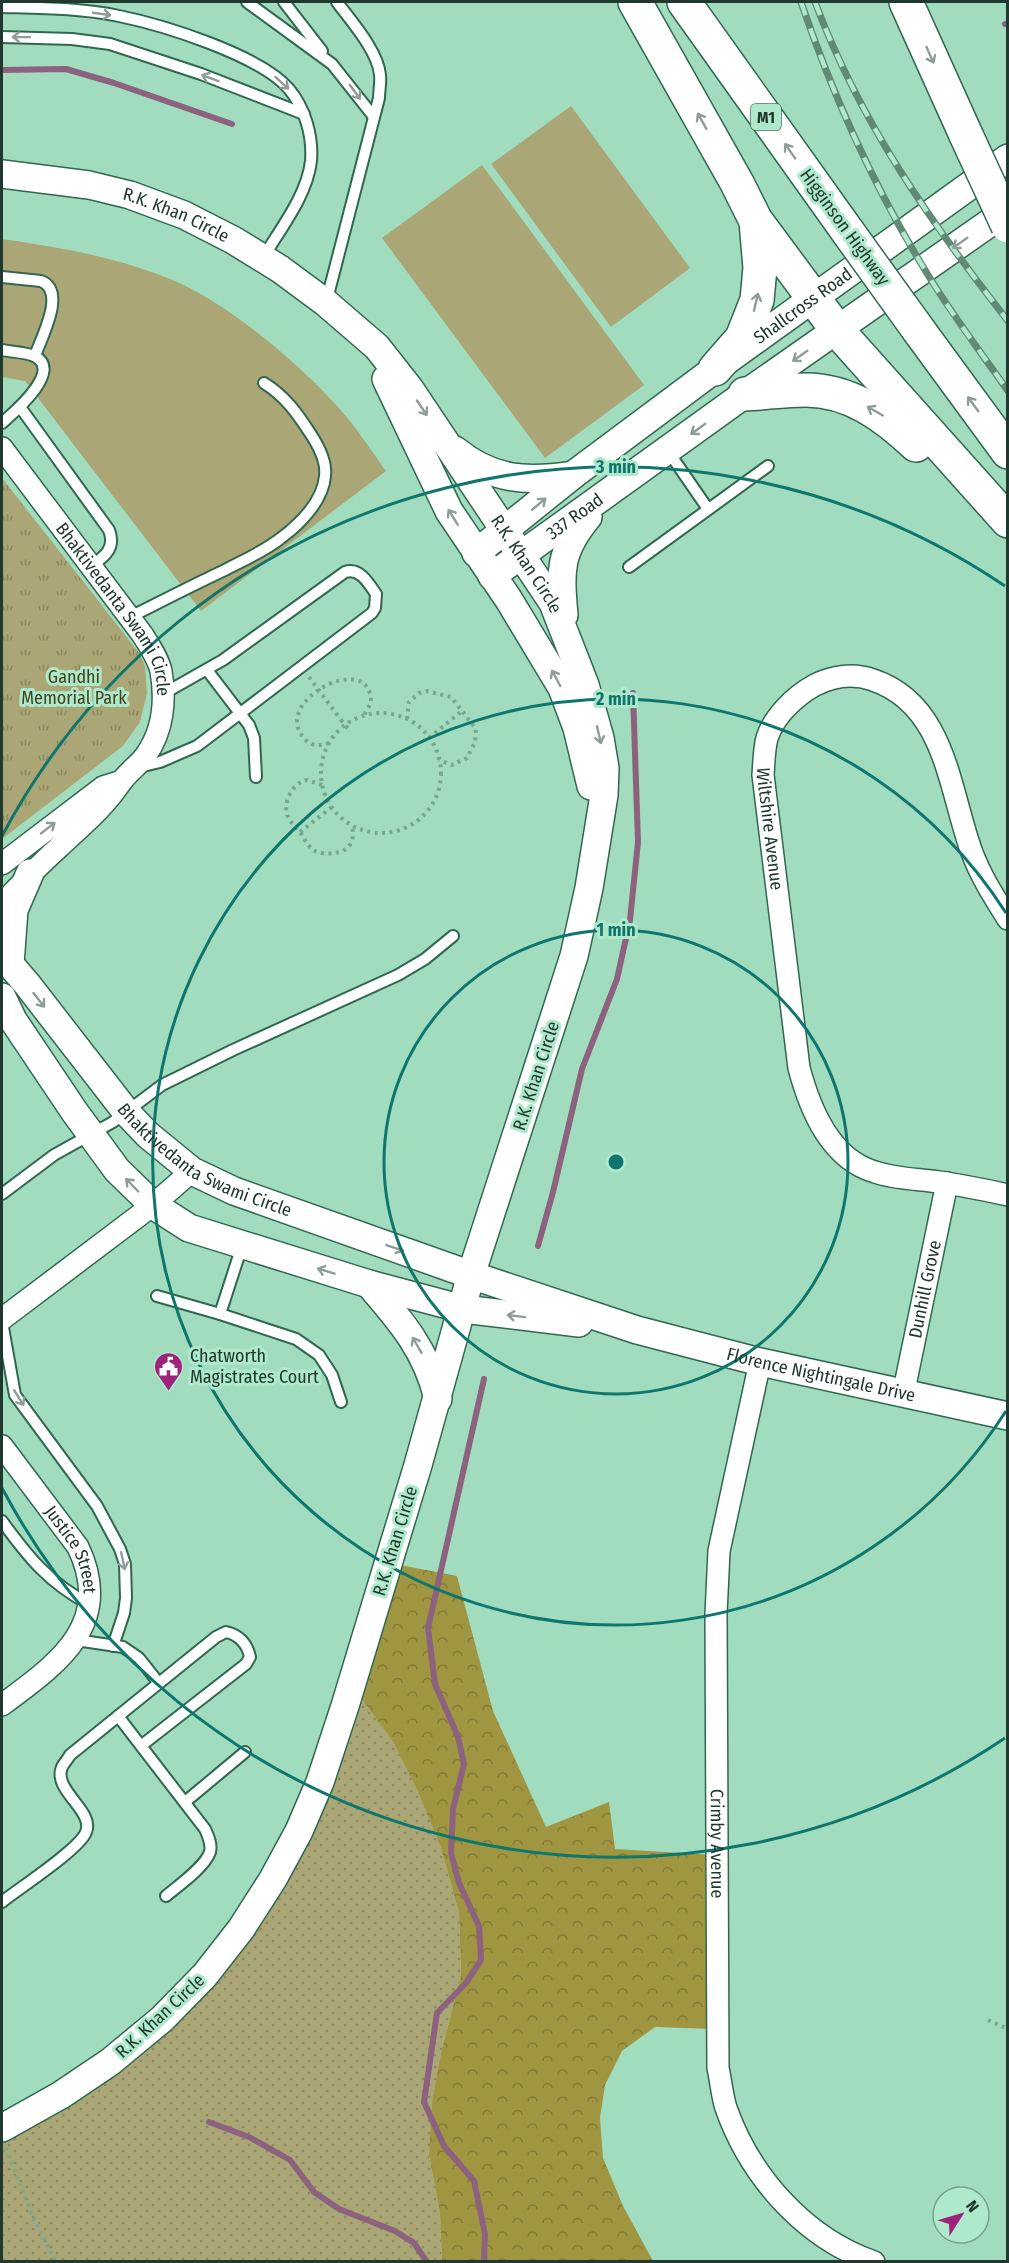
<svg xmlns="http://www.w3.org/2000/svg" width="1009" height="2263" font-family="'Fira Sans Condensed',sans-serif">
	<defs>
		<pattern id="grass-dots" width="8" height="8" patternUnits="userSpaceOnUse" patternTransform="scale(1.5)"><rect width="8" height="8" fill="#aba675"/><path d="M2 2h.1M6 6h.1" fill="none" stroke="#8b8860" stroke-width="1.8" stroke-linecap="round"/></pattern>
		<pattern id="forest-crowns" width="20" height="18" patternUnits="userSpaceOnUse" patternTransform="scale(1.5)"><rect width="20" height="18" fill="#a09641"/><path d="M2 6a3 3 0 1 1 6 0M12 15a3 3 0 1 1 6 0" fill="none" stroke="#827b37"/></pattern>
		<pattern id="park-tufts" width="24" height="20" patternUnits="userSpaceOnUse" patternTransform="scale(1.5)"><rect width="24" height="20" fill="#aba675"/><path d="M3 7l-1-3M5 7V3M7 7l1-3M15 17l-1-3M17 17v-4M19 17l1-3" fill="none" stroke="#8b8860"/></pattern>
	</defs>
	<rect width="100%" height="100%" fill="#a2dcbf"/>
	<!-- grass -->
	<polygon fill="url(#grass-dots)" points="353,1687 393,1742 417,1790 441,1848 459,1913 461,1975 441,2053 429,2155 440,2214 442,2261 2,2261 2,2130 57,2099 242,1933"/>
	<!-- forest -->
	<polygon fill="url(#forest-crowns)" points="390,1563 457,1576 493,1711 546,1827 609,1802 615,1849 714,1855 715,2029 655,2027 622,2051 605,2085 600,2118 603,2158 623,2206 653,2261 442,2261 440,2214 429,2155 432,2103 441,2053 461,1975 459,1913 441,1848 417,1790 393,1742 353,1687"/>
	<!-- park -->
	<polygon fill="url(#park-tufts)" points="2,478 140,654 145,666 147,693 140,722 123,746 2,839"/>
	<!-- garden -->
	<g fill="#aba675">
		<polygon points="571,106 690,268 611,327 491,164"/>
		<polygon points="482,165 644,385 545,458 382,238"/>
		<path d="M2 239C59 247 116 257 170 279 228 302 305 368 346 416 360 433 373 453 386 471L201 611 25 381 2 377Z"/>
	</g>
	<g fill="none" stroke-linecap="round" stroke-linejoin="round">
		<!-- stream -->
		<g stroke="#8d627e" stroke-width="6">
			<polyline points="1005,24 1008,23"/>
			<polyline points="2,70 66,69 114,83 232,124"/>
			<polyline points="538,1246 553,1192 582,1069 617,979 630,920 638,842 633,693"/>
			<polyline points="484,1379 428,1628 435,1684 458,1737 464,1764 453,1809 451,1853 459,1883 479,1926 481,1960 466,1983 437,2013 424,2102 444,2146 474,2181 485,2234 484,2262"/>
			<polyline points="209,2122 249,2137 290,2160 314,2192 339,2209 395,2231 414,2243 427,2262"/>
		</g>
		<defs>
			<g id="service">
				<polyline points="247,2 332,64 374,117"/>
				<polyline points="284,2 322,51"/>
				<path d="M2 7C41 8 81 8 119 16 163 25 260 55 289 89 305 108 313 136 311 161 307 196 280 229 263 258"/>
				<polyline points="2,37 72,39 110,44 201,74 304,114"/>
				<path d="M2 277 41 281C67 291 41 338 35 356"/>
				<path d="M326 303 379 98C379 91 381 82 380 75 378 51 351 21 337 2"/>
				<path d="M2 350C11 352 25 352 34 356 65 370 12 414 2 423"/>
				<path d="M20 407 109 530C116 548 105 556 92 566"/>
				<polyline points="668,451 708,509"/>
				<polyline points="629,567 768,466"/>
				<path d="M130 617C162 601 193 585 225 570 244 560 265 551 281 538 300 524 323 501 325 476 327 461 318 445 310 433 297 413 285 396 264 383"/>
				<polyline points="207,670 249,725 254,738 256,777"/>
				<path d="M139 767 160 762 197 746 372 613 375 608 376 594C369 584 360 567 345 572L223 660 163 694"/>
				<polyline points="2,1194 54,1155 113,1122 162,1085 233,1050 398,975 425,959 453,936"/>
				<polyline points="157,1296 220,1314 296,1339 319,1355 332,1375 341,1402"/>
				<polyline points="220,1314 242,1246"/>
				<polyline points="2,1322 15,1395 97,1506 120,1549 125,1564 126,1598 124,1613 113,1646"/>
				<path d="M2 1521C28 1557 49 1583 89 1604"/>
				<polyline points="76,1640 123,1647 139,1658 158,1682"/>
				<path d="M118 1716 205 1829C208 1836 212 1844 210 1852 205 1867 178 1886 166 1896"/>
				<polyline points="185,1802 245,1752"/>
				<path d="M2 1902C18 1889 80 1849 86 1832 95 1811 52 1790 62 1767 64 1763 68 1759 70 1755L216 1637 226 1632C239 1635 247 1643 250 1657L246 1664 142 1745"/>
			</g>
			<g id="minor">
				<path id="s1" d="M2 448 142 634C149 645 158 658 161 671 166 700 163 731 146 755 139 765 128 772 121 782 104 808 80 827 57 849 38 866 20 885 2 904"/>
				<polyline points="2,864 103,787 122,781"/>
				<path id="s2" d="M1008 919C994 897 980 875 971 850 949 788 945 704 873 680 854 673 833 676 815 685 795 696 774 716 767 738 764 749 764 763 763 775L799 1068C810 1109 830 1159 875 1172 895 1179 919 1179 939 1182 962 1185 985 1190 1008 1195"/>
				<polyline points="2,1319 153,1205 192,1171"/>
				<path id="s3" d="M760 1362 719 1551 716 1614 718 2068C721 2081 722 2096 726 2108 750 2176 804 2238 874 2262"/>
				<path id="s4" d="M903 1395 947 1183"/>
				<path id="s5" d="M2 1446 78 1547C115 1625 57 1664 2 1705"/>
			</g>
			<g id="tertiary">
				<path id="s6" d="M2 174 89 185 130 195 184 215 233 240 280 269 326 303 377 347 410 389 553 603 585 685 600 738 605 768 604 795 589 888 574 956 471 1275 418 1465 345 1706 320 1782 299 1831 273 1879 241 1929 205 1975 162 2019 110 2062 61 2095 2 2128"/>
				<polyline points="386,379 449,511 509,600 562,688 577,728 591,786"/>
				<path d="M455 450C493 481 527 482 573 475"/>
				<path id="s7" d="M476 553 573 475 715 369 1008 158"/>
				<path id="s8" d="M492 576 745 394 1008 210"/>
				<path d="M564 615C560 571 559 552 588 517"/>
				<path id="s9" d="M2 955 27 984 127 1113 148 1135 192 1171 234 1191 471 1275 637 1330 760 1362 1008 1416"/>
				<polyline points="10,964 14,910 30,873"/>
				<polyline points="2,997 13,1020 74,1111 117,1170 153,1205 189,1228 369,1284 463,1309 579,1323"/>
				<path d="M369 1284C401 1321 427 1351 438 1399"/>
			</g>
			<g id="trunk">
				<polyline points="635,2 737,183 756,221 760,268 757,300 742,338 715,369"/>
				<polyline points="684,2 848,232"/>
				<polyline points="906,2 966,135"/>
				<polyline points="757,222 837,330 1008,521"/>
				<polyline points="920,332 1008,452"/>
				<path d="M745 394C765 393 786 390 806 390 850 390 885 416 916 445"/>
			</g>
		</defs>
		<!-- service casing -->
		<use href="#service" stroke="#30684f" stroke-width="14"/>
		<!-- minor casing -->
		<use href="#minor" stroke="#30684f" stroke-width="24"/>
		<!-- tertiary casing -->
		<use href="#tertiary" stroke="#30684f" stroke-width="30"/>
		<!-- trunk casing -->
		<use href="#trunk" stroke="#30684f" stroke-width="36"/>
		<!-- path -->
		<g stroke="#78a790" stroke-width="4" stroke-dasharray="3 4.5" stroke-linecap="butt">
			<polyline points="309,677 341,720"/>
			<circle cx="381" cy="773" r="60"/>
			<polyline points="407,719 409,702 419,693 427,691 451,697 476,729 475,742 467,758 452,765 439,760"/>
			<polyline points="429,738 462,711"/>
			<path d="M329 743C319 746 311 747 304 738 270 701 372 648 371 703L364 715"/>
			<path d="M322 785 307 780C292 783 282 803 288 817 291 824 298 829 302 835 305 840 308 846 313 850 324 856 345 855 351 843 354 838 353 831 352 825"/>
			<polyline points="300,832 332,807"/>
			<polyline points="988,2020 1008,2029"/>
			<polyline points="6,2148 33,2217 56,2262"/>
		</g>
		<!-- service -->
		<use href="#service" stroke="#fff" stroke-width="10"/>
		<!-- minor -->
		<use href="#minor" stroke="#fff" stroke-width="21"/>
		<!-- tertiary -->
		<use href="#tertiary" stroke="#fff" stroke-width="27"/>
		<!-- trunk -->
		<use href="#trunk" stroke="#fff" stroke-width="33"/>
		<defs>
			<g id="rail">
				<path d="M801 2C833 96 873 185 925 270 950 312 980 351 1008 391"/>
				<path d="M815 2C860 122 929 220 1008 321"/>
			</g>
		</defs>
		<!-- rail casing -->
		<use href="#rail" stroke="#618a76" stroke-width="7"/>
		<!-- rail -->
		<use href="#rail" stroke="#afe9cc" stroke-width="4.5" stroke-dasharray="14" stroke-linecap="butt"/>
		<defs>
			<g id="trunk-bridge">
				<polyline points="966,135 1008,226"/>
				<polyline points="848,232 920,332"/>
			</g>
		</defs>
		<!-- trunk-bridge casing -->
		<use href="#trunk-bridge" stroke="#30684f" stroke-width="36" stroke-linecap="butt"/>
		<!-- path-bridge -->
		<polyline stroke="#78a790" stroke-width="4" stroke-dasharray="3 4.5" stroke-linecap="butt" points="341,720 349,730"/>
		<!-- trunk-bridge -->
		<use href="#trunk-bridge" stroke="#fff" stroke-width="33"/>
	</g>
	<!-- one-way arrows -->
	<defs><path id="oneway-shaft" d="M-6 0H5M1.5-3L5.5 0L1.5 3" fill="none" stroke-width="1.6" stroke-linecap="round" stroke-linejoin="round" transform="scale(1.5)"/></defs>
	<g stroke="#909c96">
		<use href="#oneway-shaft" transform="translate(102 14) rotate(8)"/>
		<use href="#oneway-shaft" transform="translate(21 37) rotate(-179)"/>
		<use href="#oneway-shaft" transform="translate(930 55) rotate(66)"/>
		<use href="#oneway-shaft" transform="translate(210 78) rotate(-160)"/>
		<use href="#oneway-shaft" transform="translate(282 83) rotate(42)"/>
		<use href="#oneway-shaft" transform="translate(355 92) rotate(54)"/>
		<use href="#oneway-shaft" transform="translate(702 121) rotate(-119)"/>
		<use href="#oneway-shaft" transform="translate(790 151) rotate(-125)"/>
		<use href="#oneway-shaft" transform="translate(960 243) rotate(145)"/>
		<use href="#oneway-shaft" transform="translate(756 302) rotate(-77)"/>
		<use href="#oneway-shaft" transform="translate(800 356) rotate(145)"/>
		<use href="#oneway-shaft" transform="translate(973 404) rotate(-126)"/>
		<use href="#oneway-shaft" transform="translate(422 408) rotate(56)"/>
		<use href="#oneway-shaft" transform="translate(875 411) rotate(-150)"/>
		<use href="#oneway-shaft" transform="translate(698 429) rotate(144)"/>
		<use href="#oneway-shaft" transform="translate(539 504) rotate(-40)"/>
		<use href="#oneway-shaft" transform="translate(453 517) rotate(-122)"/>
		<use href="#oneway-shaft" transform="translate(556 678) rotate(-118)"/>
		<use href="#oneway-shaft" transform="translate(599 735) rotate(77)"/>
		<use href="#oneway-shaft" transform="translate(48 828) rotate(-38)"/>
		<use href="#oneway-shaft" transform="translate(39 1000) rotate(52)"/>
		<use href="#oneway-shaft" transform="translate(132 1185) rotate(-134)"/>
		<use href="#oneway-shaft" transform="translate(395 1248) rotate(19)"/>
		<use href="#oneway-shaft" transform="translate(326 1271) rotate(-163)"/>
		<use href="#oneway-shaft" transform="translate(516 1316) rotate(-173)"/>
		<use href="#oneway-shaft" transform="translate(417 1345) rotate(-120)"/>
		<use href="#oneway-shaft" transform="translate(19 1398) rotate(58)"/>
		<use href="#oneway-shaft" transform="translate(123 1561) rotate(78)"/>
	</g>
	<!-- distance rings -->
	<g fill="none" stroke="#0f766e" stroke-width="3">
		<circle cx="616" cy="1162" r="232"/>
		<path d="M1006 1411A463 463 0 1 1 1006 913"/>
		<path d="M1005 1738A695 695 0 0 1 2 1488M2 836A695 695 0 0 1 1005 586"/>
	</g>
	<!-- icons -->
	<defs>
		<symbol id="civic-pin" viewBox="-11 -11 22 30"><path d="M0 17L-7.5 6A9.5 9.5 0 1 1 7.5 6Z" fill="#9e237a" stroke="#afe9cc"/><path d="M-.6-6.5H3V-4.5H.6V-3L4-1V1h2V6H-6V1h2V-1L-.6-3ZM-1.2 2.5V6h2.4V2.5Z" fill="#fff"/></symbol>
	</defs>
	<g fill-rule="evenodd">
		<use href="#civic-pin" x="152" y="1350" width="33" height="45"/>
	</g>
	<g text-anchor="middle" stroke-width="6" stroke-linejoin="round" paint-order="stroke">
		<!-- shield labels -->
		<rect fill="#afe9cc" stroke="#4b6d5d" stroke-width="1.5" x="751" y="104" width="30" height="26" rx="4.5"/>
		<g font-size="16" font-weight="bold" fill="#20382d">
			<text x="766" y="123">M1</text>
		</g>
		<!-- street labels -->
		<g font-size="18" fill="#20382d" stroke="#afe9cc">
			<text dy="6" stroke="none"><textPath href="#s6" startOffset="180">R.K. Khan Circle</textPath></text>
			<text transform="translate(845 227) rotate(54)" y="6">Higginson Highway</text>
			<text dy="6" stroke="none"><textPath href="#s7" startOffset="410">Shallcross Road</textPath></text>
			<text dy="6" stroke="none"><textPath href="#s8" startOffset="102">337 Road</textPath></text>
			<text dy="6" stroke="none"><textPath href="#s6" startOffset="686">R.K. Khan Circle</textPath></text>
			<text dy="6" stroke="none"><textPath href="#s1" startOffset="198">Bhaktivedanta Swami Circle</textPath></text>
			<text dy="6" stroke="none"><textPath href="#s2" startOffset="508">Wiltshire Avenue</textPath></text>
			<text transform="translate(536 1076) rotate(-72)" y="6">R.K. Khan Circle</text>
			<text dy="6" stroke="none"><textPath href="#s9" startOffset="294">Bhaktivedanta Swami Circle</textPath></text>
			<text dy="6" stroke="none"><textPath href="#s4" startOffset="108">Dunhill Grove</textPath></text>
			<text dy="6" stroke="none"><textPath href="#s9" startOffset="951">Florence Nightingale Drive</textPath></text>
			<text transform="translate(395 1541) rotate(-73)" y="6">R.K. Khan Circle</text>
			<text dy="6" stroke="none"><textPath href="#s5" startOffset="126">Justice Street</textPath></text>
			<text dy="6" stroke="none"><textPath href="#s3" startOffset="486">Crimby Avenue</textPath></text>
			<text transform="translate(160 2016) rotate(-43)" y="6">R.K. Khan Circle</text>
		</g>
		<!-- park labels -->
		<g font-size="18" fill="#46421d" stroke="#afe9cc">
			<text x="74" y="683">Gandhi<tspan x="74" dy="21">Memorial Park</tspan></text>
		</g>
		<!-- poi labels -->
		<g font-size="18" fill="#20382d" stroke="#afe9cc" text-anchor="start">
			<text x="190" y="1362">Chatworth<tspan x="190" dy="21">Magistrates Court</tspan></text>
		</g>
	</g>
	<circle cx="616" cy="1162" r="9" fill="#0f766e" stroke="#afe9cc" stroke-width="3"/>
	<g font-size="18" text-anchor="middle" font-weight="bold" fill="#0f766e" stroke="#afe9cc" stroke-width="6" stroke-linejoin="round" paint-order="stroke">
		<text x="616" y="473">3 min</text>
		<text x="616" y="705">2 min</text>
		<text x="616" y="936">1 min</text>
	</g>
	<!-- border -->
	<rect width="1009" height="2263" fill="none" stroke="#20382d" stroke-width="6"/>
	<!-- north arrow -->
	<g transform="translate(961 2215) rotate(53)"><circle r="28" fill="#afe9cc" stroke="#76a28c" stroke-width="1.5"/>
	<path d="M0-4.5L10 22L0 15L-10 22Z" fill="#9e237a"/>
	<text y="-9" font-size="16" font-weight="bold" text-anchor="middle" fill="#20382d">N</text>
	</g>
</svg>
